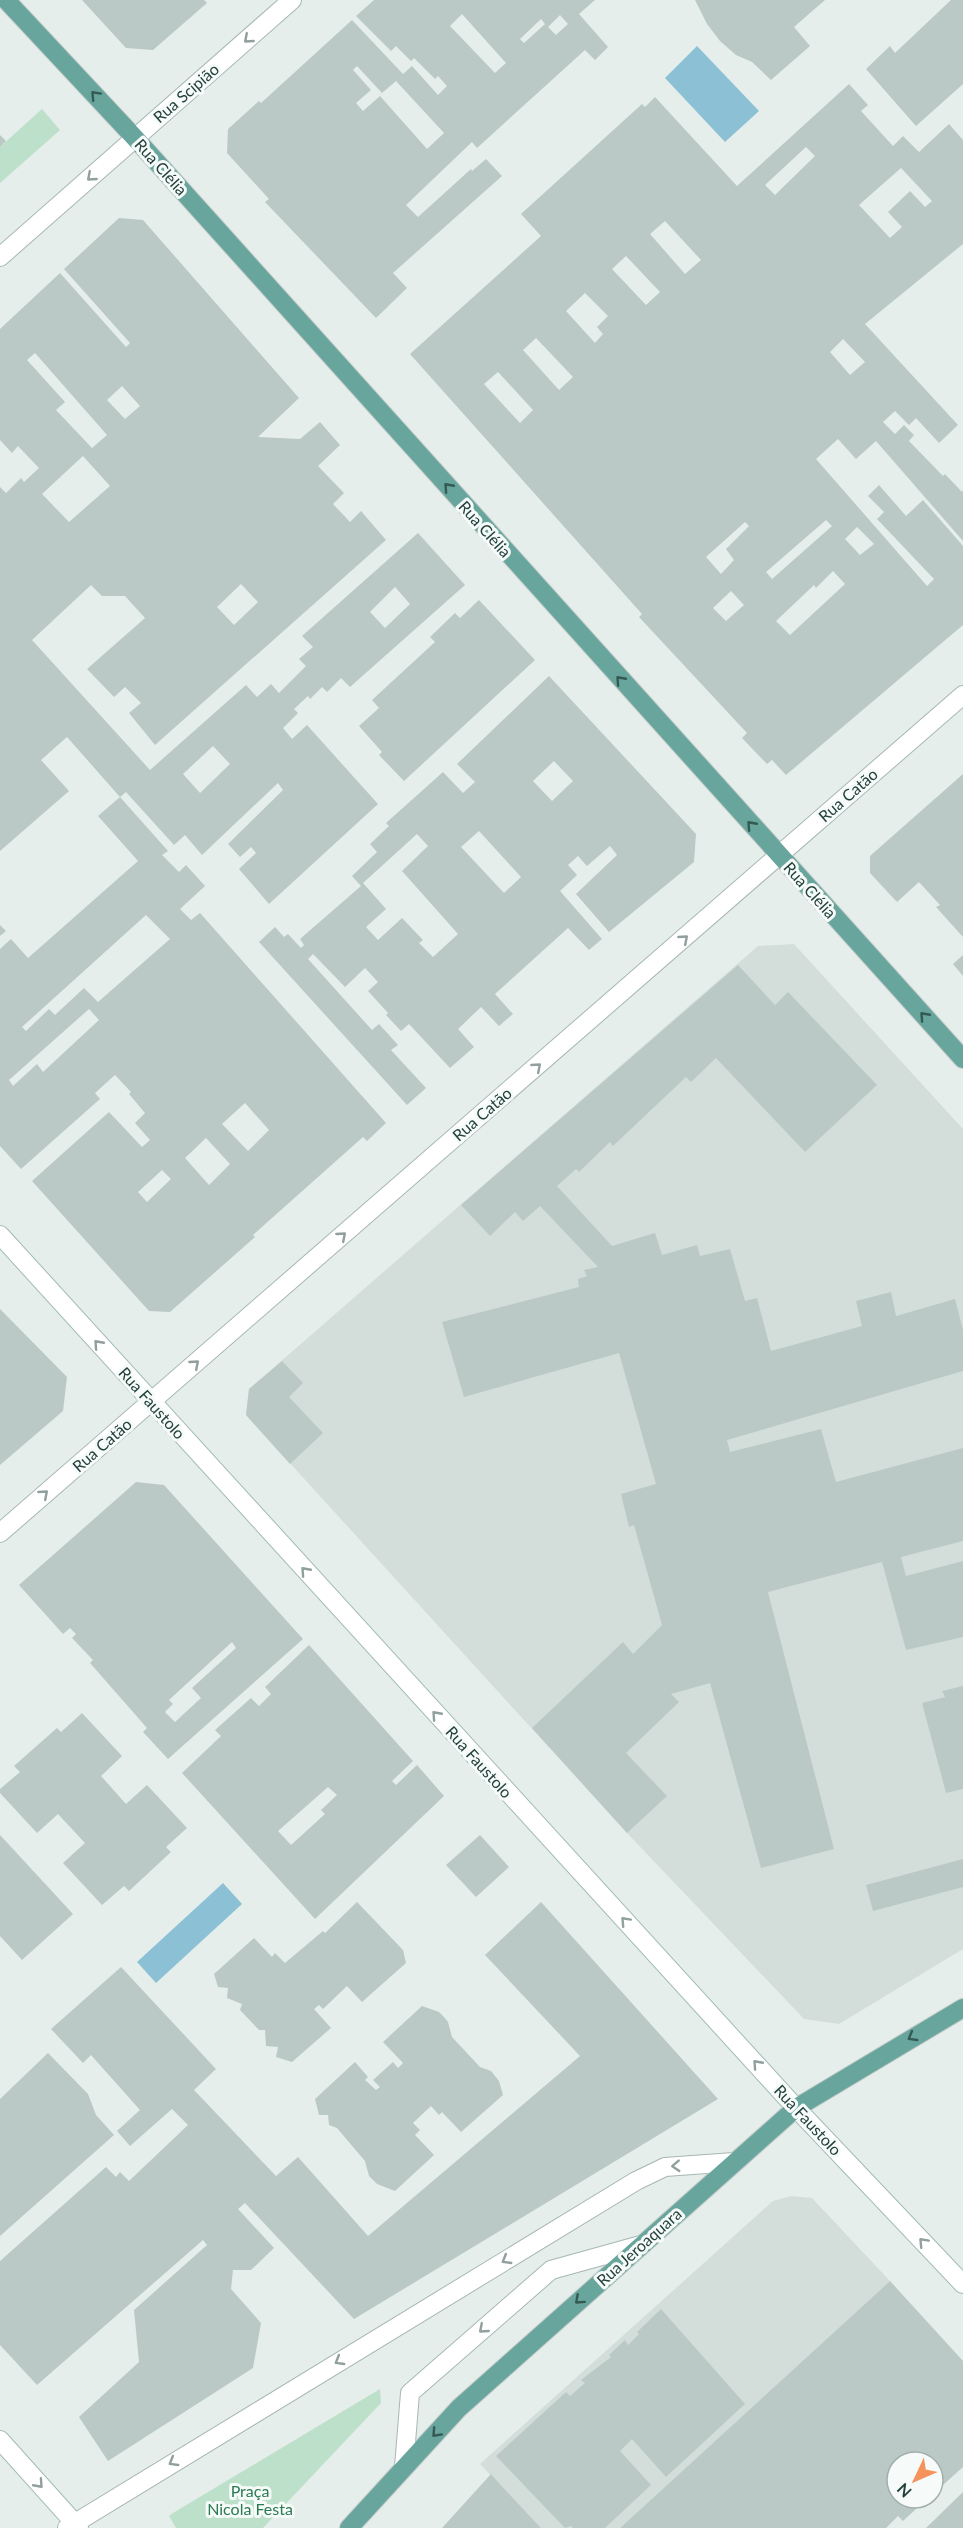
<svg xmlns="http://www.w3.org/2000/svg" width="963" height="2528" font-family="Lato,sans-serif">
	<rect width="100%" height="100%" fill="#e5eeeb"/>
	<!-- built -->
	<g fill="#d3deda">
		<polygon points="794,944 963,1129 963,1949 839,2024 804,2019 627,1833 246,1415 249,1389 758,946"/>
		<polygon points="791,2196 812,2198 890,2281 620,2528 541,2528 480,2464 773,2201"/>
	</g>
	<!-- green -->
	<g fill="#bde0ca">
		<polygon points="42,109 60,130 0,183 0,147"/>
		<polygon points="380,2389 381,2403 263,2528 176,2528 169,2516 173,2513"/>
	</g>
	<!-- water -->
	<g fill="#8cc1d5">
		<polygon points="697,46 759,111 725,142 665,78"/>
		<polygon points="223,1883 242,1904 156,1983 137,1962"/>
	</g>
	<!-- building -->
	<g fill="#bac9c5" fill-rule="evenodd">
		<polygon points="82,0 204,0 207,3 153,50 126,48"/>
		<path d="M374 0H595L579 14 608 47 595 60 585 50 477 148 472 142 406 205 418 217 471 169 472 171 486 159 502 176 393 273 407 288 376 318 265 202 269 199 227 153 228 129 259 101 261 103 352 20 403 74 412 66 438 95 447 86 438 76 435 79 414 58 411 61 396 46 391 51 356 16ZM462 14 506 63 495 73 450 26ZM560 15 568 24 556 35 548 27ZM541 19 545 24 524 43 520 39ZM357 66 382 93 396 81 444 133 427 149 380 96 363 111 356 103 371 90 353 70Z"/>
		<polygon points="695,0 825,0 794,27 810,46 771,80 752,62 736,55 720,41 707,24"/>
		<polygon points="951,0 963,0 963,84 916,126 866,69 890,46 895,53"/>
		<path d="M849 84 868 105 861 111 893 146 903 136 919 152 949 124 963 140V244L865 324 958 425 939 443 916 418 909 425 895 411 883 422 895 434 904 425 914 435 909 441 943 476 945 474 962 492 963 490V541L876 441 856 459 838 439 816 459 927 586 934 579 877 519 884 512 868 496 879 485 906 516 923 500 963 546V625L786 775 772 760 767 764 742 738 747 733 639 617 642 614 410 354 541 236 521 214 642 104 645 107 655 97 737 186ZM806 147 815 156 775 195 765 185ZM901 168 932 201 925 207 910 191 888 212 902 227 890 238 859 205ZM665 221 701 260 685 274 650 234ZM626 256 660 292 646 305 612 269ZM585 293 608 316 597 327 603 334 595 343 566 311ZM536 338 573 377 559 390 523 350ZM843 339 865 362 850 375 830 352ZM498 372 533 410 520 423 484 384ZM826 520 832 526 772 579 766 572ZM745 522 749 526 726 549 734 560 721 574 706 557ZM857 527 874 544 860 555 845 539ZM833 571 845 584 790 635 776 621 814 585 816 588ZM731 591 744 605 726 621 713 608Z"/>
		<polygon points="0,135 6,141 0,147"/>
		<path d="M119 218 143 220 299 398 258 437 300 439 320 422 340 445 318 466 344 493 333 504 350 522 361 511 386 540 155 745 129 713 141 703 125 687 114 697 87 669 145 618 125 596H102L91 585 32 640 150 770 246 685 257 697 271 684 279 693 306 666 299 659 313 647 302 636 418 533 465 585 350 687 341 678 327 692 322 687 310 699 308 696 294 709 298 713 283 728 292 739 307 725 378 804 269 904 239 869 256 853 251 847 240 857 228 844 283 790 278 783 202 855 185 835 174 845 126 792 120 797 67 737 41 760 69 791 0 851V487L6 493 21 478 24 482 39 468 18 446 12 453 0 440V329L60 273 126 347 130 343 64 269ZM35 353 107 435 92 448 56 410 65 402 27 360ZM122 386 140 406 125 419 107 400ZM83 456 110 486 69 522 42 494ZM241 584 258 602 234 625 217 607ZM395 587 410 604 385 628 370 612ZM213 746 230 764 200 793 183 774Z"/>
		<polygon points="479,600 535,660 404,781 379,755 382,752 359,726 379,708 372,700 435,642 430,637 455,613 460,618"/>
		<path d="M549 676 696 834 694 862 609 932 576 894 617 855 610 846 587 866 578 856 568 865 577 875 560 891 602 939 589 950 568 928 495 994 513 1014 499 1026 481 1007 458 1029 474 1047 450 1068 409 1024 401 1031 386 1015 388 1013 368 991 378 982 365 968 345 987 313 954 308 959 372 1030 379 1024 398 1045 391 1050 426 1088 407 1105 259 942 275 927 284 937 288 934 301 948 304 945 300 939 361 886 352 876 377 852 370 844 389 826 386 823 443 772 463 793 475 782 457 764ZM554 761 573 781 552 801 533 781ZM479 831 521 877 504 893 461 847ZM417 834 428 846 402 871 458 934 433 957 419 943 423 940 402 918 378 940 366 927 386 909 363 883Z"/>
		<polygon points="963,774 963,937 936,907 940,905 919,882 897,902 870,873 870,856"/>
		<path d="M120 797 168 851 162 855 179 872 186 865 205 886 180 909 191 920 200 913 208 922 386 1123 367 1141 363 1137 253 1235 255 1237 170 1312 149 1311 32 1181 109 1112 142 1147 150 1140 135 1123 145 1113 129 1094 131 1092 115 1075 95 1093 100 1099 21 1169 0 1146V949L11 939 28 958 138 861 98 816ZM146 915 170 939 98 1002 84 988 55 1015 49 1009 26 1031 22 1027ZM89 1009 99 1020 43 1072 37 1064 13 1086 9 1080ZM245 1103 269 1130 248 1151 222 1124ZM206 1138 230 1164 209 1185 185 1158ZM162 1170 171 1179 147 1202 138 1192Z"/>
		<polygon points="0,925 6,931 0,936"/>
		<polygon points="963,955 963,976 953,964"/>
		<polygon points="738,965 775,1005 788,992 877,1085 805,1152 716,1058 691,1082 686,1077 613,1146 610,1142 579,1172 576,1169 557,1186 612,1246 655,1233 662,1255 697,1245 700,1256 730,1249 745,1301 757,1298 771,1351 862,1326 856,1301 891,1292 896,1316 955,1299 963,1330 963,1371 727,1440 730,1452 821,1429 836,1482 963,1448 963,1541 901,1557 906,1576 963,1561 963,1637 906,1650 882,1562 768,1592 834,1849 761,1868 710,1683 671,1694 679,1702 626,1753 667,1796 627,1833 532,1728 623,1642 633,1654 662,1625 634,1525 629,1527 621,1494 656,1484 619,1353 464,1397 442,1322 579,1287 578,1279 587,1276 584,1270 598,1267 540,1206 523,1221 515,1212 490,1236 461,1205"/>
		<polygon points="0,1309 67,1377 63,1411 0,1465"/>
		<polygon points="282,1361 303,1383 289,1397 323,1433 290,1464 246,1415 249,1389"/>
		<path d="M136 1482 164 1485 303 1639 168 1759 143 1732 147 1728 90 1663 93 1660 72 1638 76 1634 70 1628 63 1634 19 1585ZM232 1642 236 1648 192 1688 201 1698 175 1722 165 1712 173 1704 169 1700Z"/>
		<path d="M309 1645 413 1761 392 1781 396 1785 417 1765 444 1796 315 1919 182 1773 221 1736 215 1730 251 1698 259 1706 271 1694 265 1687ZM328 1787 337 1795 321 1810 325 1814 291 1845 278 1831Z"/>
		<polygon points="963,1686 963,1789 946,1793 922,1703 945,1697 942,1691"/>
		<polygon points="82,1713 122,1756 101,1776 126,1804 147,1785 187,1828 166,1847 171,1852 129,1891 124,1886 102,1905 63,1863 85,1843 58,1814 37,1833 0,1793 0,1789 20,1772 14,1766 57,1728 61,1732"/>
		<polygon points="0,1835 73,1914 22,1960 0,1936"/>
		<polygon points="480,1835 509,1867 476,1897 446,1865"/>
		<polygon points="963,1859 963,1887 873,1911 866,1885"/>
		<polygon points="357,1902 403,1950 406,1963 362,2002 347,1986 323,2009 319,2005 314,2009 331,2028 292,2062 276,2057 278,2047 266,2046 265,2030 259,2030 240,2010 242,2004 227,1998 228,1988 218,1987 214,1974 254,1938 272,1957 275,1953 285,1963 323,1931 325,1933"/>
		<polygon points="541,1902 718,2099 354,2319 245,2203 238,2209 274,2248 251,2270 233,2270 231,2289 261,2323 253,2368 108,2461 79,2417 139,2362 134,2310 207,2245 203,2240 37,2385 0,2345 0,2261 106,2167 116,2177 120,2172 129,2181 188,2125 172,2109 130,2146 117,2131 140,2110 91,2055 83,2063 51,2029 121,1967 216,2069 194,2090 276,2176 298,2157 368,2236 580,2056 485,1955"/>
		<polygon points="422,2006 439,2012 444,2017 448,2022 452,2037 480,2067 491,2071 499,2081 503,2095 461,2132 442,2112 439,2115 431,2106 413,2123 420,2130 415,2135 434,2155 395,2191 377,2184 369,2176 365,2161 337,2128 329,2125 328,2115 319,2115 315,2099 355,2062 368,2077 365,2080 376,2090 380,2087 373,2080 393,2062 398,2068 403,2063 383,2042"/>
		<polygon points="48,2053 88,2094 96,2115 114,2135 0,2236 0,2099"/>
		<polygon points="890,2281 963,2361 963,2467 933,2494 933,2462 897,2462 897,2498 928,2498 903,2521 898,2516 886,2528 620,2528"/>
		<polygon points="661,2309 745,2404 666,2477 632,2439 620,2451 651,2485 605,2528 573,2528 571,2526 565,2528 496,2456 566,2392 570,2396 585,2383 581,2380 611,2357 609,2355 625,2340 628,2345 639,2334 637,2332"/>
		<polygon points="491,2474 497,2481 541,2528 442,2528"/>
		<polygon points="963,2492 963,2528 926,2528"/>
	</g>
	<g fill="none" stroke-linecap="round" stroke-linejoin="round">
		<defs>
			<polyline id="lane" points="404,2467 410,2393 551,2270 641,2245"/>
			<g id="street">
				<polyline points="0,257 292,0"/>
				<polyline points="0,1533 963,695"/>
				<polyline points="67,2528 636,2181 665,2167 734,2162"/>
			</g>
			<g id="secondary">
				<polyline points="0,1235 796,2108 963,2284"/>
				<polyline points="0,2440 79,2528"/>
			</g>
			<g id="primary">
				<polyline points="6,0 135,138 963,1059"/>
				<polyline points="349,2528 459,2408 796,2108 963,2008"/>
			</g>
		</defs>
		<!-- lane casing -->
		<use href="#lane" stroke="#a7b7b3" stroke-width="20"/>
		<!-- street casing -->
		<use href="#street" stroke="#a7b7b3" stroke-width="20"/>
		<!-- secondary casing -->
		<use href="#secondary" stroke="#a3bbb5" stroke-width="20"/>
		<!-- primary casing -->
		<use href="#primary" stroke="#c1cac8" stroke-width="20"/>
		<!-- lane -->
		<use href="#lane" stroke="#fff" stroke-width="18"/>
		<!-- street -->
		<use href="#street" stroke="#fff" stroke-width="18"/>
		<!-- secondary -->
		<use href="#secondary" stroke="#fff" stroke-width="18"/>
		<!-- primary -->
		<use href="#primary" stroke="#68a59c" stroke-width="18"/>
	</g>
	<!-- one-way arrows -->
	<defs><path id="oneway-chevron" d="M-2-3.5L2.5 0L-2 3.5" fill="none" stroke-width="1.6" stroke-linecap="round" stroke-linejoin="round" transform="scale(1.5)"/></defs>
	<g stroke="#91a09e">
		<use href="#oneway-chevron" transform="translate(248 39) rotate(139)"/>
		<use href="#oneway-chevron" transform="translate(91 177) rotate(139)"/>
		<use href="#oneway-chevron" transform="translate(684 939) rotate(-41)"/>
		<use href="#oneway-chevron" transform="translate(537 1067) rotate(-41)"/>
		<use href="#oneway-chevron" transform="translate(342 1236) rotate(-41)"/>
		<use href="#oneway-chevron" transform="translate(98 1344) rotate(-132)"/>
		<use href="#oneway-chevron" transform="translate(195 1364) rotate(-41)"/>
		<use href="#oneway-chevron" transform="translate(44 1494) rotate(-41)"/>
		<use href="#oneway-chevron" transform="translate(305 1571) rotate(-132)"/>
		<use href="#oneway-chevron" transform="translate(436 1715) rotate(-132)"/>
		<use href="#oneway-chevron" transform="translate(625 1921) rotate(-133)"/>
		<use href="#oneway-chevron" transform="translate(757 2064) rotate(-132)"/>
		<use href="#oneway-chevron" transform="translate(676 2166) rotate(177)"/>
		<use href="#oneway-chevron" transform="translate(923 2242) rotate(-133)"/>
		<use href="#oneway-chevron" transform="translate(506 2260) rotate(149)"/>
		<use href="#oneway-chevron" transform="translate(483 2329) rotate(139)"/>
		<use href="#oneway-chevron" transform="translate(339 2361) rotate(149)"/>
		<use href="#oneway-chevron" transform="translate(173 2462) rotate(149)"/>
		<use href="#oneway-chevron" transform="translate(39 2484) rotate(48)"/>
	</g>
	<g stroke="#345a54">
		<use href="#oneway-chevron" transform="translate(95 95) rotate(-133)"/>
		<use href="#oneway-chevron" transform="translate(448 487) rotate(-132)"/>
		<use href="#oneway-chevron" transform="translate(620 680) rotate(-132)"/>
		<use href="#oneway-chevron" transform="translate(751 825) rotate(-132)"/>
		<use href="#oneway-chevron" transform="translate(924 1016) rotate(-132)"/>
		<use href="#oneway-chevron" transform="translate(912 2037) rotate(150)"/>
		<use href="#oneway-chevron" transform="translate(579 2300) rotate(138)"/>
		<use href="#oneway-chevron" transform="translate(436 2433) rotate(133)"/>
	</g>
	<g text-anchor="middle" stroke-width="6" stroke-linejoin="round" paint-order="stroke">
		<!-- street labels -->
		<g font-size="16" fill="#23413c" stroke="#f6faf9">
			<text transform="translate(186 93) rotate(-41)" y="6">Rua Scipião</text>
			<text transform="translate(161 167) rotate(48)" y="6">Rua Clélia</text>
			<text transform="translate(485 529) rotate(48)" y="6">Rua Clélia</text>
			<text transform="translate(848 795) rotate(-41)" y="6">Rua Catão</text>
			<text transform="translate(810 890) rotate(48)" y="6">Rua Clélia</text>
			<text transform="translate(482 1114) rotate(-41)" y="6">Rua Catão</text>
			<text transform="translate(152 1403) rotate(48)" y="6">Rua Faustolo</text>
			<text transform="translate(102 1445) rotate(-41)" y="6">Rua Catão</text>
			<text transform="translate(479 1762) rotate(48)" y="6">Rua Faustolo</text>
			<text transform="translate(808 2120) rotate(47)" y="6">Rua Faustolo</text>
			<text transform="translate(639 2247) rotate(-42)" y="6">Rua Jeroaquara</text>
		</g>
		<!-- park labels -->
		<g font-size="16" fill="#2b7a52" stroke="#f6faf9">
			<text x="250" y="2497">Praça<tspan x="250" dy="18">Nicola Festa</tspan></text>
		</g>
	</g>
	<!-- north arrow -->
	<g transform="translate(915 2480) rotate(226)"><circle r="28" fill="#f6faf9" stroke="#a2b0ad" stroke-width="1.5"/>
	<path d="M0-4.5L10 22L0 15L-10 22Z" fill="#f6925b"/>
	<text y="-9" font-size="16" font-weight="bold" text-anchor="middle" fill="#23413c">N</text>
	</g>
</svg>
